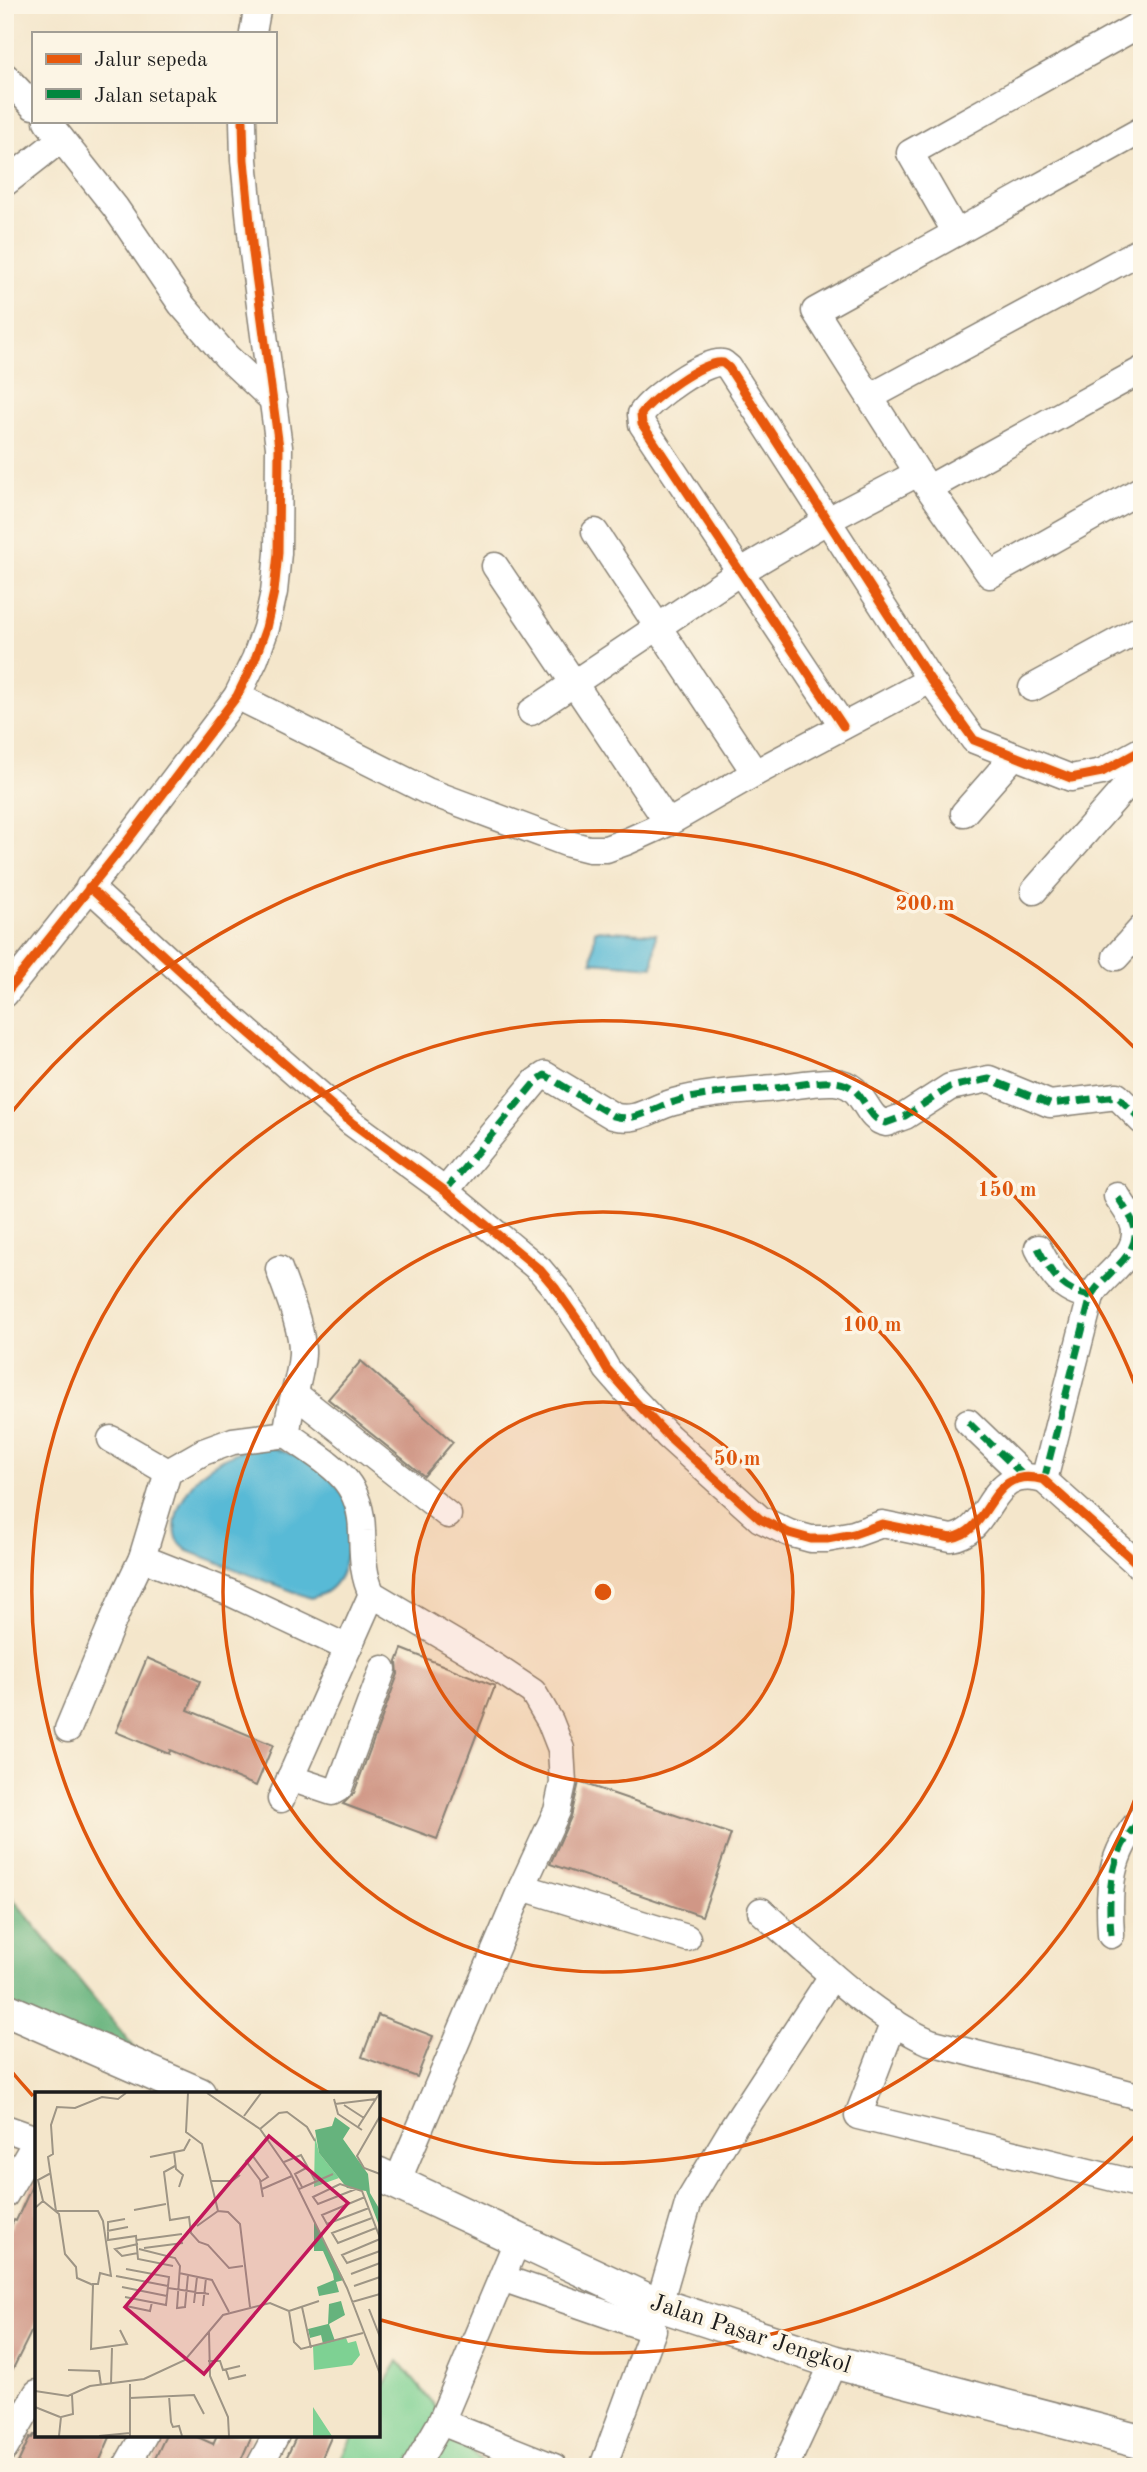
<svg xmlns="http://www.w3.org/2000/svg" width="1147" height="2472" font-family="'Old Standard TT',serif">
	<rect width="100%" height="100%" fill="#fcf5e5"/>
	<filter id="ink" filterUnits="userSpaceOnUse"><feTurbulence type="fractalNoise" baseFrequency=".0143" numOctaves="2"/><feDisplacementMap in="SourceGraphic" scale="14" xChannelSelector="R" yChannelSelector="G"/><feConvolveMatrix kernelMatrix="1 2 1 2 8 2 1 2 1" color-interpolation-filters="sRGB"/></filter>
	<filter id="wash" filterUnits="userSpaceOnUse"><feTurbulence type="fractalNoise" baseFrequency=".00686" numOctaves="4" result="noise"/><feDisplacementMap in="SourceGraphic" scale="28" xChannelSelector="R" yChannelSelector="G"/><feGaussianBlur stdDeviation="1.57" result="paint"/><feColorMatrix in="noise" values="0 0 0 0 0 0 0 0 0 0 0 0 0 0 0 0 0 1.4 0 .05"/><feComposite in="paint" operator="in"/></filter>
	<g filter="url(#wash)">
		<rect width="100%" height="100%" fill="#f4e6cb"/>
		<!-- green -->
		<polygon fill="#7ed193" stroke="#4d7658" stroke-width="2" points="398,2361 485,2467 336,2467 354,2435 378,2435 378,2395"/>
		<!-- forest -->
		<polygon fill="#66b37d" stroke="#41684c" stroke-width="2" points="5,1889 155,2073 5,2009"/>
		<!-- water -->
		<g fill="#58bad6" stroke="#3a6b79" stroke-width="2">
			<polygon points="595,930 656,934 653,967 592,962"/>
			<path d="M263 1446C294 1452 330 1469 345 1499 351 1510 349 1525 348 1536 347 1564 341 1592 310 1598L188 1551C182 1546 177 1542 176 1534 171 1510 193 1477 212 1465 228 1454 244 1449 263 1446Z"/>
		</g>
		<g id="blocks">
			<!-- building -->
			<g fill="#d09786">
				<polygon points="361,1361 453,1442 424,1476 328,1399"/>
				<polygon points="402,1649 495,1686 437,1839 343,1804 354,1793 398,1674 397,1662"/>
				<polygon points="147,1658 200,1681 188,1710 273,1745 256,1786 170,1750 169,1754 116,1732"/>
				<polygon points="579,1782 731,1834 702,1916 550,1864 571,1817"/>
				<polygon points="378,2015 433,2036 417,2077 362,2057"/>
				<polygon points="37,2175 37,2320 5,2385 5,2238 14,2220 16,2221"/>
				<polygon points="34,2435 111,2435 97,2467 16,2467 30,2437 32,2438"/>
				<polygon points="166,2435 193,2435 213,2444 217,2435 252,2435 238,2467 151,2467"/>
				<polygon points="297,2435 332,2435 318,2467 282,2467"/>
			</g>
		</g>
	</g>
	<g filter="url(#ink)">
		<use href="#blocks" fill-opacity="0" stroke="#888174" stroke-width="2"/>
		<g fill="none" stroke-linecap="round" stroke-linejoin="round">
			<defs>
				<g id="minor">
					<polyline points="253,33 258,5"/>
					<polyline points="5,76 33,106"/>
					<polyline points="47,121 115,207 181,304 227,357 274,401"/>
					<polyline points="1142,130 815,311 918,473 990,575 1142,489"/>
					<polyline points="5,183 61,139"/>
					<polyline points="956,233 910,153 1142,23"/>
					<polyline points="870,397 1142,250"/>
					<polyline points="929,488 1142,370"/>
					<polyline points="595,532 755,773"/>
					<polyline points="495,566 668,823"/>
					<polyline points="1032,688 1142,628"/>
					<polyline points="237,696 427,791 569,844 589,849 606,849 628,841 668,823 755,773 921,685 929,678"/>
					<polyline points="531,712 740,572 828,520 918,473"/>
					<path d="M843 726 642 424 641 414C652 398 704 360 723 363L729 368 929 678 974 740 1071 778 1102 772 1142 750"/>
					<polyline points="964,813 1014,756"/>
					<path d="M89 887 224 1011 352 1123 445 1191 540 1270 556 1289 582 1326 607 1369 633 1399 668 1436 760 1519 789 1533 811 1539H827L854 1534 882 1524 951 1538C994 1532 987 1463 1044 1480L1142 1568"/>
					<polyline points="1034,891 1142,768"/>
					<polyline points="1116,957 1142,928"/>
					<polyline points="5,994 128,840 237,696 255,659 266,628 274,592 278,553 279,447 253,253 244,160 243,121"/>
					<path d="M445 1191 536 1081 545 1075 613 1116C637 1123 651 1108 674 1102 704 1093 743 1091 775 1088 794 1086 814 1081 834 1082 867 1084 863 1119 886 1123L905 1116 950 1087 989 1079 1050 1104 1117 1096 1142 1121"/>
					<path d="M1038 1248C1051 1273 1061 1291 1091 1296"/>
					<path d="M279 1269C287 1292 303 1329 302 1353 301 1381 288 1406 287 1434 327 1464 361 1476 362 1531 363 1553 362 1574 372 1594L497 1668 533 1692 550 1721 561 1749 563 1783 557 1811 522 1887 397 2182"/>
					<polyline points="295,1394 448,1515"/>
					<polyline points="968,1422 1024,1476"/>
					<polyline points="111,1439 168,1472"/>
					<path d="M1044 1480 1091 1296C1104 1272 1147 1253 1132 1220 1128 1212 1122 1204 1117 1196"/>
					<polyline points="142,1558 168,1472 203,1452 233,1441 287,1434"/>
					<polyline points="68,1729 120,1604 142,1558 233,1594 348,1648"/>
					<polyline points="290,1778 332,1792 339,1788 383,1669"/>
					<polyline points="281,1799 372,1594"/>
					<polyline points="522,1887 687,1938"/>
					<path d="M761 1911C810 1955 870 2016 930 2042L1142 2097"/>
					<path d="M1111 1935C1108 1889 1109 1853 1142 1818"/>
					<polyline points="894,2022 858,2116 1142,2185"/>
					<polyline points="5,2128 36,2139"/>
					<polyline points="5,2195 37,2140"/>
					<polyline points="502,2278 653,2330 603,2467"/>
					<polyline points="659,2304 689,2201 734,2126 832,1976"/>
					<polyline points="441,2422 554,2467"/>
					<polyline points="5,2448 37,2393"/>
					<polyline points="126,2467 144,2435"/>
					<polyline points="259,2467 276,2435"/>
					<polyline points="415,2467 441,2422 518,2239"/>
					<polyline points="785,2467 834,2362"/>
				</g>
				<g id="major">
					<polyline points="5,2009 199,2094"/>
					<polyline points="378,2174 651,2302 834,2362 1142,2442"/>
				</g>
			</defs>
			<!-- minor casing -->
			<use href="#minor" stroke="#888174" stroke-width="29"/>
			<!-- major casing -->
			<use href="#major" stroke="#888174" stroke-width="36"/>
			<!-- minor -->
			<use href="#minor" stroke="#fff" stroke-width="26"/>
			<!-- major -->
			<use href="#major" stroke="#fff" stroke-width="33"/>
			<!-- quiet -->
			<g stroke="#00873e" stroke-width="7" stroke-dasharray="14 7" stroke-linecap="butt">
				<path d="M445 1191 536 1081 545 1075 613 1116C637 1123 651 1108 674 1102 704 1093 743 1091 775 1088 794 1086 814 1081 834 1082 867 1084 863 1119 886 1123L905 1116 950 1087 989 1079 1050 1104 1117 1096 1142 1121"/>
				<path d="M1038 1248C1051 1273 1061 1291 1091 1296"/>
				<polyline points="968,1422 1024,1476"/>
				<path d="M1044 1480 1091 1296C1104 1272 1147 1253 1132 1220 1128 1212 1122 1204 1117 1196"/>
				<path d="M1111 1935C1108 1889 1109 1853 1142 1818"/>
			</g>
			<defs>
				<g id="cycleway">
					<path d="M843 726 642 424 641 414C652 398 704 360 723 363L729 368 929 678 974 740 1071 778 1102 772 1142 750"/>
					<path d="M89 887 224 1011 352 1123 445 1191 540 1270 556 1289 582 1326 607 1369 633 1399 668 1436 760 1519 789 1533 811 1539H827L854 1534 882 1524 951 1538C994 1532 987 1463 1044 1480L1142 1568"/>
					<polyline points="5,994 128,840 237,696 255,659 266,628 274,592 278,553 279,447 253,253 244,160 243,121"/>
				</g>
			</defs>
			<!-- cycleway casing -->
			<use href="#cycleway" stroke="#fcf5e5" stroke-width="13"/>
			<!-- cycleway -->
			<use href="#cycleway" stroke="#e8590c" stroke-width="9"/>
		</g>
	</g>
	<!-- distance rings -->
	<circle cx="603" cy="1592" r="190" fill="#de560d" fill-opacity=".12"/>
	<g fill="none" stroke="#de560d" stroke-width="3.5">
		<circle cx="603" cy="1592" r="190"/>
		<circle cx="603" cy="1592" r="380"/>
		<path d="M1141 1783A571 571 0 0 1 380 2118M331 2094A571 571 0 1 1 1141 1401"/>
		<path d="M1141 2130A761 761 0 0 1 381 2320M33 2096A761 761 0 0 1 7 2066M7 1118A761 761 0 0 1 1141 1054"/>
	</g>
	<g text-anchor="middle" stroke-width="7" stroke-linejoin="round" paint-order="stroke">
		<!-- street labels -->
		<g font-size="24" fill="#1c1c1c" stroke="#fcf5e5">
			<text transform="translate(751 2333) rotate(18)" y="8">Jalan Pasar Jengkol</text>
		</g>
	</g>
	<!-- overview -->
	<g transform="translate(35 2092)">
		<rect width="345" height="345" fill="#f4e6cb"/>
		<path d="M280 44 284 61 304 86 279 95ZM311 246 313 251 321 249 325 263 317 273 279 278 278 254ZM278 315 293 338 297 344H278Z" fill="#7ed193"/>
		<path d="M300 25 315 36 308 47 333 82 335 101 345 118V136L331 99 312 96 284 61 280 38 297 34ZM279 129 309 188 301 190 304 200 284 204 282 195 299 188 298 182 288 159H279ZM306 209 310 223 294 232 300 249 288 252 286 243 275 246 273 237 293 232 294 212Z" fill="#66b37d"/>
		<path fill="none" stroke="#9e9585" stroke-width="2" d="M153 1 151 40 167 52 183 119 193 120 205 132 215 215M172 1 225 37 255 80 312 196 345 282M299 7 303 22 327 38M300 12 341 7M309 13 329 26M209 24 226 1M345 24 322 64 329 76 345 82M323 35 344 2M225 37 244 21 252 20 272 35 280 49M139 60 141 77 148 83 144 95M115 65 149 58 155 47M249 70 266 63 280 88M140 74 129 80 135 128 154 125 156 141 164 150 173 153 194 176 208 174M175 89H197L205 83M225 90 233 85 217 63 211 69 225 88 228 105M267 95 260 82 273 75M227 97 257 84M264 97 298 82M321 97 283 112 278 105 305 92 327 99 345 146M330 105 287 123 292 132 334 116M8 109 24 122 30 162 41 175 42 186 58 193 56 257 92 252 85 238M0 116 8 109 3 88 16 81M99 118 131 112M337 126 297 141 303 151 341 136M90 127 73 130V148L101 144 103 167 138 174M162 134 183 119M72 139 93 135M345 147 307 163 312 171 345 159M102 148 147 142M103 152 80 157 87 164 103 161M109 156 148 151M104 157 140 166 145 174 142 216 150 215 153 183M144 181 177 188 194 220M316 182 345 171M81 184 133 194M57 192H63L65 181 76 184 68 129 63 119H21L13 65 18 62 16 33 22 15 40 16 67 5 83 7 91 1M319 194 345 185M87 195 132 204M133 196 174 202M90 205 131 213 134 185 91 177M317 210 345 202M159 211 162 185M91 214 115 219 117 210M168 214 171 186M267 215 276 256M334 217 345 245M254 219 284 209M174 240 175 284 193 325 194 344M173 269H185L188 278 205 274M33 278 64 279 66 293M191 278 194 287 211 283M76 292 77 256M95 292V344M0 299 33 304 55 294 109 287 150 268 188 223 235 211 254 219 259 250 266 257 328 241M134 304 136 330 138 335 144 334 147 344M95 306 159 303 169 322M0 315 25 325M24 344 26 325 38 322 37 303M64 344 95 341"/>
		<path fill="#c2185b" fill-opacity="0.15" stroke="#c2185b" stroke-width="3.5" d="M234 44 313 111 169 282 90 215Z"/>
		<rect width="345" height="345" fill="none" stroke="#1c1c1c" stroke-width="3.5"/>
	</g>
	<circle cx="603" cy="1592" r="10" fill="#de560d" stroke="#fcf5e5" stroke-width="3.5"/>
	<g font-size="21" text-anchor="middle" font-weight="bold" fill="#de560d" stroke="#fcf5e5" stroke-width="7" stroke-linejoin="round" paint-order="stroke">
		<text x="925" y="910">200 m</text>
		<text x="1007" y="1196">150 m</text>
		<text x="872" y="1331">100 m</text>
		<text x="737" y="1465">50 m</text>
	</g>
	<!-- margin -->
	<rect width="1147" height="2472" fill="none" stroke="#fcf5e5" stroke-width="28"/>
	<!-- legend -->
	<rect x="32" y="32" width="245" height="91" fill="#fcf5e5" stroke="#a29e95" stroke-width="2"/>
	<rect x="46" y="54" width="35" height="10" fill="#e8590c" stroke="#a29e95" stroke-width="2"/>
	<text x="94" y="66" font-size="21" fill="#1c1c1c">Jalur sepeda</text>
	<rect x="46" y="89" width="35" height="10" fill="#00873e" stroke="#a29e95" stroke-width="2"/>
	<text x="94" y="102" font-size="21" fill="#1c1c1c">Jalan setapak</text>
</svg>
